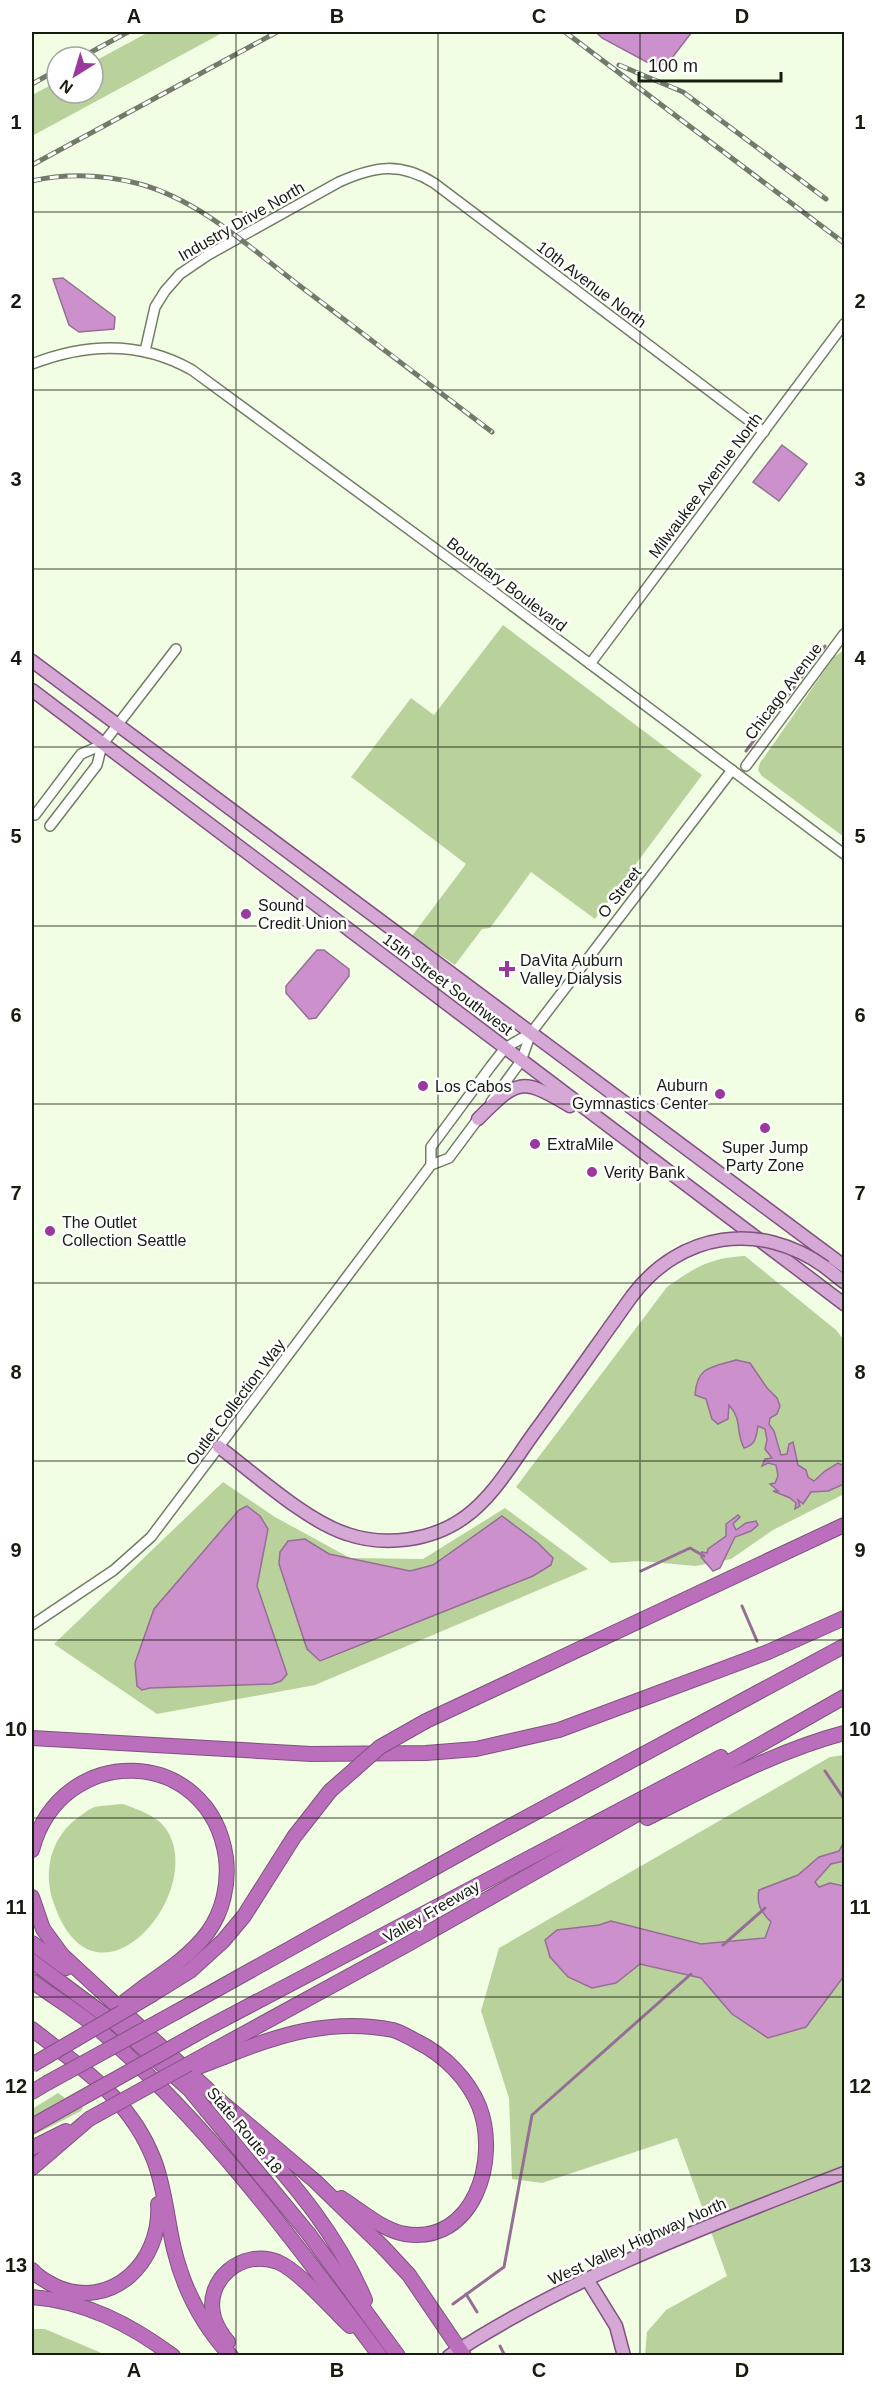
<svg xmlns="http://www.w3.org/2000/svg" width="876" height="2387" font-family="Helvetica,sans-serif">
	<rect width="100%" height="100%" fill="#f2fee4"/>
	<!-- green -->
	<g fill="#b9d29c">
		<polygon points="149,32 224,32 32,136 32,95 57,82 57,93 93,93 93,62"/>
		<polygon points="503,625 702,775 595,919 531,872 490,928 482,929 455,965 412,936 466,864 351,777 411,698 434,715"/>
		<polygon points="844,650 844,837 762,776 758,770 760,763 834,657"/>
		<path d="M745 1256 836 1330 844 1340V1494L773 1530 731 1559 696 1566 640 1561 611 1563 516 1487 667 1287C696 1267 709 1258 745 1256Z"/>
		<polygon points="223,1482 275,1517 350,1558 423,1559 505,1508 588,1569 315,1685 157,1714 54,1644"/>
		<polygon points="844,1755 844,2355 645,2355 647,2332 666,2310 727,2276 677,2138 542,2183 512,2179 509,2098 481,2011 499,1948 830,1757"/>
		<path d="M123 1804C139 1810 159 1816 168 1832 205 1896 95 2022 54 1904 42 1871 51 1836 80 1816 85 1813 90 1808 95 1807 104 1805 114 1805 123 1804Z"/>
		<polygon points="58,2093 65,2098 32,2118 32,2109"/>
		<polygon points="78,2104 83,2108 81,2111 32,2136 32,2131"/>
		<polygon points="32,2329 45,2329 106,2355 32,2355"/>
	</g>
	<!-- water -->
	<g fill="#cc91cd" stroke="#966e95" stroke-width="1.5">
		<polygon points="596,32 692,32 668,63 654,66 602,38"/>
		<polygon points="63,278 115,317 114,329 79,332 69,325 53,279"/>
		<polygon points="782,445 807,464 779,501 753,482"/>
		<polygon points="317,950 324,950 349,969 349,976 316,1018 309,1019 286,993 286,986"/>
		<path d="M736 1360 750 1363 767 1388 777 1398 780 1406 777 1414 770 1418 769 1424 774 1431 781 1455 787 1454 789 1444 793 1442 798 1465 806 1470 808 1477 814 1481 825 1471 838 1463 844 1466V1484L828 1491 811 1492 803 1504 798 1500 800 1506 795 1509 796 1503 790 1498 773 1491H778L770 1484 775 1483 778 1476 776 1465 768 1463 762 1466 765 1459 772 1458 765 1449 767 1440 765 1429 758 1426C756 1437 756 1445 744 1448 735 1431 743 1421 729 1405L728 1419 718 1424 712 1419 706 1399 695 1395C697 1366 712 1367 736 1360Z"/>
		<polygon points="247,1506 260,1516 268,1529 257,1586 287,1674 281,1681 272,1684 150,1688 142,1690 137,1686 135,1663 154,1609 239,1510"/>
		<polygon points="738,1515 740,1517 733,1524 736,1530 746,1523 756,1521 758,1525 751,1531 735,1537 720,1568 713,1571 701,1557 702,1552 707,1553 708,1549 726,1536 726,1524"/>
		<polygon points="502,1516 538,1543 553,1558 551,1565 533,1576 320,1661 307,1649 279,1564 280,1552 288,1541 305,1539 329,1554 410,1571 433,1565"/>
		<path d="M844 1842V1861L831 1864 815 1882 819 1887 830 1883 844 1886V1976L806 2027 768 2038 732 2014 701 1978 640 1964 616 1983 592 1988 568 1977 550 1957 545 1940 557 1930 599 1925 611 1921 701 1944 765 1938 771 1922C761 1912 756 1904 759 1890L798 1875 819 1857 839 1851Z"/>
	</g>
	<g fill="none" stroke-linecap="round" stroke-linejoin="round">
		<!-- stream -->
		<g stroke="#966e95" stroke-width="3">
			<polyline points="746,751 825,646"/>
			<polyline points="641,1571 690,1548 704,1556"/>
			<polyline points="742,1606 757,1641"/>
			<polyline points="825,1771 844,1799"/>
			<polyline points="723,1945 765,1908"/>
			<polyline points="466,2294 477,2312"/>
			<polyline points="453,2304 504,2267 532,2115 691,1974"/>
			<polyline points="500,2346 505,2356"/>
		</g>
		<defs>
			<g id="minor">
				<path d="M145 351 155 307 165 291 180 274 208 255 339 182C375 166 400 162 434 183L764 432"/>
				<path d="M32 364C86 343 141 341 192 370L486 586 844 854"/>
				<polyline points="590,664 844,324"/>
				<polyline points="746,766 844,634"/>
				<polyline points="35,815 81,754 102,745"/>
				<polyline points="50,826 97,765 102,745 176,649"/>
				<polyline points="491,1102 521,1061 531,1033 732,770"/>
				<polyline points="431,1165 431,1147 491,1066 505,1048 531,1033"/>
				<polyline points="32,1625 114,1570 151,1537 431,1165 449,1158 481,1115"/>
			</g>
			<g id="major">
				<polyline points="32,661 844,1266"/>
				<polyline points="32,690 844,1304"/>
				<path d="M478 1119C518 1079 521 1077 570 1106"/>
				<polyline points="825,1267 844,1282"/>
				<path d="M219 1447C255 1474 306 1521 347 1534 385 1547 432 1541 465 1517 494 1496 513 1462 534 1433 567 1388 599 1342 632 1296"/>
				<polyline points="587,2279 616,2326 624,2356"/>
				<path d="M449 2356C571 2276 710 2225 844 2173"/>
			</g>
			<g id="highway">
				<polyline points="426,1721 844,1525"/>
				<polyline points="32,1738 311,1754 426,1753 476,1749 559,1730 768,1652 844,1618"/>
				<path d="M647 1818C710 1787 776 1751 844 1733"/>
				<path d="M32 1850C61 1741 210 1745 226 1858 229 1884 223 1911 208 1932 192 1954 167 1971 145 1986"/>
				<polyline points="32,1897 43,1929 62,1955 219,2100 315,2181 383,2247 409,2275 464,2356"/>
				<polyline points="32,1943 66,1968"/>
				<polyline points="32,1961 114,2022 189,2089 308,2233 398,2356"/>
				<path d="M32 1981C52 1996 75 2010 95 2026 206 2121 293 2239 380 2356"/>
				<polyline points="153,1994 190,1971 223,1941 244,1916 294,1837 330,1791"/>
				<polyline points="178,2011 490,1837 844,1646"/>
				<path d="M32 2029C81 2068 130 2098 154 2160 165 2188 167 2220 174 2249 184 2291 202 2325 231 2356"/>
				<polyline points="205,2029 721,1757"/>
				<polyline points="216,2049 408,1944 844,1697"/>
				<path d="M224 2057C279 2034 333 2018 393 2030 401 2032 410 2038 418 2042 444 2055 468 2079 479 2106 500 2159 474 2245 405 2234 382 2230 360 2210 341 2198"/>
				<polyline points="32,2092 47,2083"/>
				<polyline points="32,2126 64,2108"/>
				<path d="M250 2135C295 2185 339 2237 365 2300"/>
				<polyline points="32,2148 66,2131"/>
				<polyline points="32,2168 89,2119"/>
				<path d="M32 2270C38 2277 47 2282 55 2286 112 2312 162 2261 158 2204"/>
				<path d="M32 2297C85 2301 130 2324 173 2356"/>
				<path d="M228 2342C222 2335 217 2327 214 2318 203 2280 242 2248 278 2262 299 2271 332 2309 350 2326"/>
			</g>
		</defs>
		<!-- minor casing -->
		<use href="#minor" stroke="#707e61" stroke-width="12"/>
		<!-- major casing -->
		<use href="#major" stroke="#815180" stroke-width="15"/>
		<!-- highway casing -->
		<use href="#highway" stroke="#815180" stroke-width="16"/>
		<!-- minor -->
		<use href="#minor" stroke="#fff" stroke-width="9"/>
		<!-- major -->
		<use href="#major" stroke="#d6a8d6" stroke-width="12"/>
		<!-- highway -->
		<use href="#highway" stroke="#ba6ebb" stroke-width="14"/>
		<defs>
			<g id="rail">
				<polyline points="565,32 844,243"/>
				<polyline points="82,57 128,32"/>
				<polyline points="619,65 683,92 826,199"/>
				<polyline points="32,84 57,70"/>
				<polyline points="32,165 277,32"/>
				<path d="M32 181C67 173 105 175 140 184 201 201 250 248 300 286 364 334 428 383 492 432"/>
			</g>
		</defs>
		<!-- rail casing -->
		<use href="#rail" stroke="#727a69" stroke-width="5"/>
		<!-- rail -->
		<use href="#rail" stroke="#fff" stroke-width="3" stroke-dasharray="9" stroke-linecap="butt"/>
		<defs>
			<path id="major-bridge" d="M632 1296C680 1232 760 1220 825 1267"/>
			<g id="highway-bridge">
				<polyline points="330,1791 380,1747 426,1721"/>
				<polyline points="124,2002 145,1986"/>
				<polyline points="32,2065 153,1994"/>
				<polyline points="198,2067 224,2057"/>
				<polyline points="47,2083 178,2011"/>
				<polyline points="64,2108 205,2029"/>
				<polyline points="89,2119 216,2049"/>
			</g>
		</defs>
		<!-- major-bridge casing -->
		<use href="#major-bridge" stroke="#815180" stroke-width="15" stroke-linecap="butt"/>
		<!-- highway-bridge casing -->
		<use href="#highway-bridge" stroke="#815180" stroke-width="16" stroke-linecap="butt"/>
		<!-- major-bridge -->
		<use href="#major-bridge" stroke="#d6a8d6" stroke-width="12"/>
		<!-- highway-bridge -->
		<use href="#highway-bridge" stroke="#ba6ebb" stroke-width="14"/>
	</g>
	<!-- grid -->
	<path fill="none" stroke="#171c11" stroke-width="1.5" stroke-opacity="0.55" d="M236 32V2356M438 32V2356M640 32V2356M32 212H844M32 390H844M32 569H844M32 747H844M32 926H844M32 1104H844M32 1283H844M32 1461H844M32 1640H844M32 1818H844M32 1997H844M32 2175H844"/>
	<!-- markers -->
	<g fill="#9b389e" stroke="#fff" stroke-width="2">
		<circle cx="246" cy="914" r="6"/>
		<path d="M504 960h6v6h6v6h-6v6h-6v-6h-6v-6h6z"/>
		<circle cx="423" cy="1086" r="6"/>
		<circle cx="720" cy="1094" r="6"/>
		<circle cx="765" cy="1128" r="6"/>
		<circle cx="535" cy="1144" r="6"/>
		<circle cx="592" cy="1172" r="6"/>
		<circle cx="50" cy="1231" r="6"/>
	</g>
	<g text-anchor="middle" stroke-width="5" stroke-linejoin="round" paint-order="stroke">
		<!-- street labels -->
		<g font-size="16" fill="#171c11" stroke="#fff">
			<text transform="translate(241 221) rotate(-30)" y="6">Industry Drive North</text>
			<text transform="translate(592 284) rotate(37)" y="6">10th Avenue North</text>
			<text transform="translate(705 485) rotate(-53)" y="6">Milwaukee Avenue North</text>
			<text transform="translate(507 584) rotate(37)" y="6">Boundary Boulevard</text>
			<text transform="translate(783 691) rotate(-53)" y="6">Chicago Avenue</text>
			<text transform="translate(619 892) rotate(-52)" y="6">O Street</text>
			<text transform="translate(448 984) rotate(37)" y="6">15th Street Southwest</text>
			<text transform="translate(235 1402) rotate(-53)" y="6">Outlet Collection Way</text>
			<text transform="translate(431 1911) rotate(-30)" y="6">Valley Freeway</text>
			<text transform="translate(245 2130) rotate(50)" y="6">State Route 18</text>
			<text transform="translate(637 2241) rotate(-24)" y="6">West Valley Highway North</text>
		</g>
		<!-- poi labels -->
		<g font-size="16" fill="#171c11" stroke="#fff" text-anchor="start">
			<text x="258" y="911">Sound<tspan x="258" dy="18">Credit Union</tspan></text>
			<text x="520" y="966">DaVita Auburn<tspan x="520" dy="18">Valley Dialysis</tspan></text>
			<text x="708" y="1091" text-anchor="end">Auburn<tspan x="708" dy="18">Gymnastics Center</tspan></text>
			<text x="435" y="1092">Los Cabos</text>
			<text x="547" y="1150">ExtraMile</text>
			<text x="765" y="1153" text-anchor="middle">Super Jump<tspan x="765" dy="18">Party Zone</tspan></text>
			<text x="604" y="1178">Verity Bank</text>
			<text x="62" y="1228">The Outlet<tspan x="62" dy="18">Collection Seattle</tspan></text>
		</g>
	</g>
	<!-- border -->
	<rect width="876" height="2387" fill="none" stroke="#ffffff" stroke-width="66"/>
	<!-- north arrow -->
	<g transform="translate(75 75) rotate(217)"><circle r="28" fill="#ffffff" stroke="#a2a4a0" stroke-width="1.5"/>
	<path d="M0-4.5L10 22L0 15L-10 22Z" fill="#9b389e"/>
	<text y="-9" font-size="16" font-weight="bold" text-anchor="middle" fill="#171c11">N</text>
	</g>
	<!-- scale -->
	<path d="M639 72v9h142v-9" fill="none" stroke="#171c11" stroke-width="3"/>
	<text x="648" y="72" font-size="18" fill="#171c11" stroke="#ffffff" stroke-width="4.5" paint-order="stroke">100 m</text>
	<rect x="33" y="33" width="810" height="2321" fill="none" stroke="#171c11" stroke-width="2"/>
	<g font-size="20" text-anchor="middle" font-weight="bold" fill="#171c11">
		<text x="134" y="23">A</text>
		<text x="337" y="23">B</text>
		<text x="539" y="23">C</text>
		<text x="742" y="23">D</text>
		<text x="16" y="129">1</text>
		<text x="860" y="129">1</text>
		<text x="16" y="308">2</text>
		<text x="860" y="308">2</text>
		<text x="16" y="486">3</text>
		<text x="860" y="486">3</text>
		<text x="16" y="665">4</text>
		<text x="860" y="665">4</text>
		<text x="16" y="843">5</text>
		<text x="860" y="843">5</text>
		<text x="16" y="1022">6</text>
		<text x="860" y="1022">6</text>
		<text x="16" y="1200">7</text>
		<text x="860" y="1200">7</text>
		<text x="16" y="1379">8</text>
		<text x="860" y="1379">8</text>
		<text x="16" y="1557">9</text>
		<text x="860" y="1557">9</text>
		<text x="16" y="1736">10</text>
		<text x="860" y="1736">10</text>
		<text x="16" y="1914">11</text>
		<text x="860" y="1914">11</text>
		<text x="16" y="2093">12</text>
		<text x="860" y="2093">12</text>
		<text x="16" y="2272">13</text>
		<text x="860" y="2272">13</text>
		<text x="134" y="2377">A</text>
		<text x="337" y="2377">B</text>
		<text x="539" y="2377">C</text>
		<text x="742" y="2377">D</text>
	</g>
</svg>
